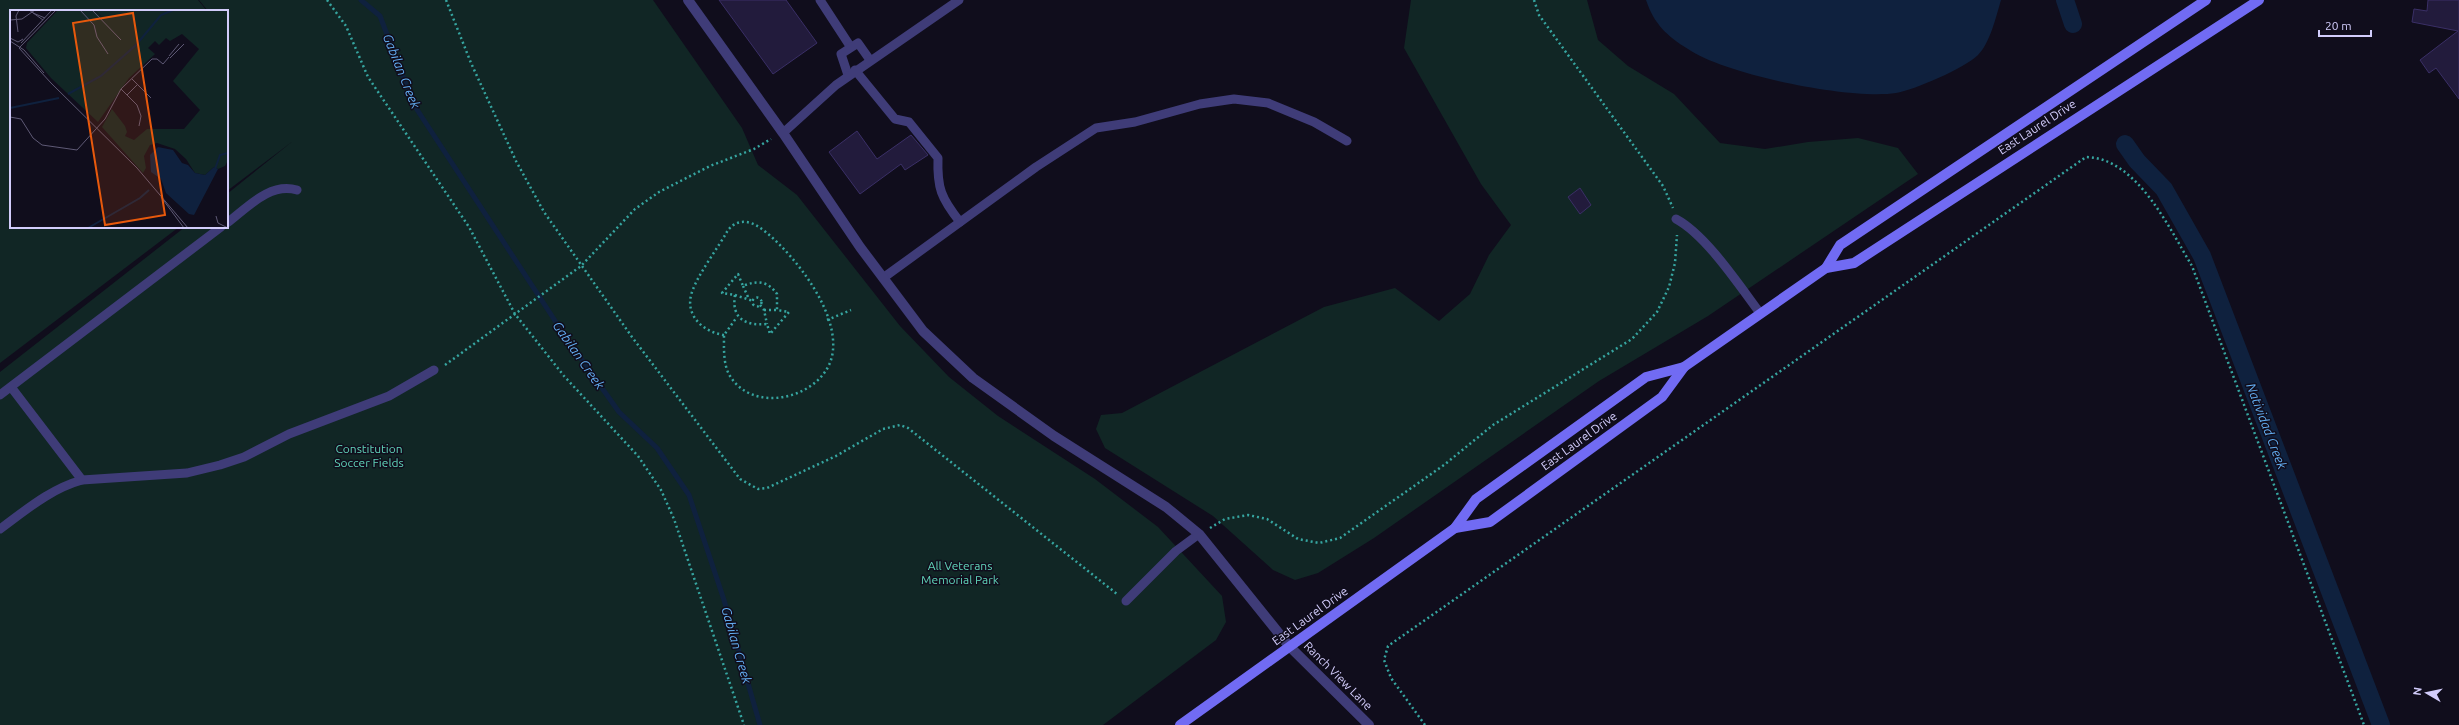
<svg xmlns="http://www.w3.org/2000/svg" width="2459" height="725" font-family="Ubuntu,sans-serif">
	<rect width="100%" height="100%" fill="#100d1c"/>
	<!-- green -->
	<g fill="#112625">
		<polygon points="0,0 198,0 207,11 11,11 11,227 179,227 0,363"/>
		<polygon points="199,0 653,0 742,128 758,165 797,195 900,326 949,377 998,416 1095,479 1158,527 1222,596 1226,622 1216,640 1103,725 0,725 0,372 185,227 227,227 227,194 293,141 227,191 227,11 208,11"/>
		<polygon points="1411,0 1587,0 1598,40 1628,66 1674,94 1720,143 1765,149 1808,142 1858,138 1898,148 1918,174 1708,316 1599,381 1374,538 1318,573 1295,580 1273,570 1213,516 1105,448 1096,429 1101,415 1122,413 1324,307 1395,288 1439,321 1470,294 1489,255 1511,225 1481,184 1404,48"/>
	</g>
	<!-- water -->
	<path fill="#0f213e" d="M1646 0H2001C1996 17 1990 43 1978 55 1965 68 1914 90 1896 93 1850 100 1726 75 1688 49 1667 36 1654 24 1646 0Z"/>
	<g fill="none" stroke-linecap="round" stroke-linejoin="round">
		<!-- stream -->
		<polyline stroke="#0f213e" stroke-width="5" points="361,0 380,16 414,105 567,339 619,412 657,448 689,495 724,600 760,725"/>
		<!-- canal -->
		<g stroke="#0f213e" stroke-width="18">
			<polyline points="2065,0 2073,24"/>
			<polyline points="2125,144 2137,161 2164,189 2202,256 2381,725"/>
		</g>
	</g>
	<!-- building -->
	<g fill="#221b3c" stroke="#3a2f66">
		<polygon points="719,0 786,0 817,43 773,74"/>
		<polygon points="2428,0 2459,0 2459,99 2436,68 2429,73 2420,60 2458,31 2412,22 2414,9 2427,11"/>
		<polygon points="857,131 877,159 911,135 928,155 905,170 901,164 860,194 829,152"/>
		<polygon points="1580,188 1591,205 1580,214 1568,197"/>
	</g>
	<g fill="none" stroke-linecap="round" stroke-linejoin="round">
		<!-- path -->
		<g stroke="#36a5a0" stroke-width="2.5" stroke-dasharray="2 3" stroke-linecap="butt">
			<polyline points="327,0 346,26 368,77 469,227 515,314 564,376 638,456 661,490 674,519 744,725"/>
			<polyline points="446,0 471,63 516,161 544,212 632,337 740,479 758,489 767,488 836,456 883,429 900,425 908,428 1117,594"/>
			<polyline points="1534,0 1539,15 1663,186 1673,208"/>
			<path d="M738 274 743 286C757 280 768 281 777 294V310L789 312 770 334 767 324C746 326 731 319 735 295L722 293Z"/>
			<polyline points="743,286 748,297"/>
			<polyline points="735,295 753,301"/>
			<circle cx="757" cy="302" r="4.5"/>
			<polyline points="760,305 764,310 767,324"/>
			<polyline points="764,310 777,310"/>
			<polyline points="827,320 851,310"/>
			<path d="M724 335C703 332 684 315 692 292 698 274 718 248 728 230 740 216 754 222 767 233 797 258 844 318 831 360 818 399 753 414 730 376 723 365 724 348 724 335L737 317"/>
			<polyline points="445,365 581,266 635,209 659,192 710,166 754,149 771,139"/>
			<polyline points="1210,528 1225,519 1248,515 1267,519 1298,539 1319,543 1340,538 1444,465 1493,425 1632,339 1657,312 1669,287 1675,263 1677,235"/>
			<path d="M1425 725 1391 678 1384 660 1388 646 2086 157C2137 158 2169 228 2192 266L2364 725"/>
		</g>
		<!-- service -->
		<g stroke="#3f3c78" stroke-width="9">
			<polyline points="820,0 850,46"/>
			<path d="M855 70 895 119 909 122 938 158C937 188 941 198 960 222"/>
			<polyline points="848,75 841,54 858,43 870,60"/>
			<polyline points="783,133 836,85 959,0"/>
			<path d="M1676 219C1706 235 1739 285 1760 313"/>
			<path d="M227 223C248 207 270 182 297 190"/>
			<polyline points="883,278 1036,167 1096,128 1135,122 1200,104 1234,99 1268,103 1314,122 1347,141"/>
			<polyline points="11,387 82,480"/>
			<polyline points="0,395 221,227"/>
			<path d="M0 529C26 510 50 489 82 480L187 473 220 465 244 457 289 434 389 396 434 370"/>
			<polyline points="1126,601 1176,551 1199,534"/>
		</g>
		<!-- minor -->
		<polyline stroke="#3f3c78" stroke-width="10" points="688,0 783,133 860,247 923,331 973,378 1054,436 1166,507 1199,534 1289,646 1369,725"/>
		<!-- secondary -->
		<g stroke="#716bf3" stroke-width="10">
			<polyline points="1826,268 1840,245 2206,0"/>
			<polyline points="1455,528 1490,522 1662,397 1684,367"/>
			<polyline points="1180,725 1455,528 1476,499 1646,377 1684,367 1826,268 1854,263 2259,0"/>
		</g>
	</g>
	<g text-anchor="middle" stroke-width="3" stroke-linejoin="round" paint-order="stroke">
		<!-- street labels -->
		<g font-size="12" fill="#d2ccfb" stroke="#100d1c">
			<text transform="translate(2037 127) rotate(-33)" y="4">East Laurel Drive</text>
			<text transform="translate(1579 441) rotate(-36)" y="4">East Laurel Drive</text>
			<text transform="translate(1310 616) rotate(-36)" y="4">East Laurel Drive</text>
			<text transform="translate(1338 676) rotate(45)" y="4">Ranch View Lane</text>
		</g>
		<!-- park labels -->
		<g font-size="12" fill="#60d4b9" stroke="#100d1c">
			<text x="369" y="453">Constitution<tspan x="369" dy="14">Soccer Fields</tspan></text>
			<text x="960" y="570">All Veterans<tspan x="960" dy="14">Memorial Park</tspan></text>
		</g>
		<!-- water labels -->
		<g font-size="13" font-style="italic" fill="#63aef2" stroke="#100d1c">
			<text transform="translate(402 71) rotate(68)" y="5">Gabilan Creek</text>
			<text transform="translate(579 355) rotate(55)" y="5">Gabilan Creek</text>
			<text transform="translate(2267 426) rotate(69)" y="5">Natividad Creek</text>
			<text transform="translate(737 645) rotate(74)" y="5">Gabilan Creek</text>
		</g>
	</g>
	<!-- overview -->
	<g transform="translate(10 10)">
		<rect width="218" height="218" fill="#100d1c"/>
		<path d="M48 0H84L95 10 85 0H218V150L215 156 208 159 204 157 195 165 185 163 176 149 165 139 147 133 140 135 134 146 136 158 133 163 92 117 102 99 115 116 117 122 115 126 124 130 137 119H174L190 100 163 71 189 39 172 24 160 31 156 28 149 35 145 31 138 38 145 44 119 68 88 112 41 68 16 38 17 33Z" fill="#112625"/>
		<path d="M148 137 163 140 172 153 178 155 185 163 195 165 204 157 208 159 184 205 179 204 156 183 151 169 141 162 140 145Z" fill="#0f213e"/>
		<path fill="none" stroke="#0f213e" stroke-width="2" d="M58 84 91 66 126 35 151 5 163 0M0 98 49 88M205 159 210 145 218 143M78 218 130 188 139 180"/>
		<path fill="none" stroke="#5e5975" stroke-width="1" d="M19 0 33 10M70 0 84 15 87 27 98 44M82 0 111 30M23 3 35 8M0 10 12 9 25 0M8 22 6 6 9 0M0 28 8 32 13 29M0 31 14 40 34 63M11 33 42 0M9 38 41 73 127 158 178 218M9 38 46 0M159 46 169 34M160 48 174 34M122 69 141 88M111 79 127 95 131 106 129 116M117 85 128 74M0 107 11 109 23 128 32 135 67 140 95 109 111 79 142 49H147L153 54 159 47M151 187 174 218M206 206 208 213 218 218"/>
		<path fill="#e8590c" fill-opacity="0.15" stroke="#e8590c" stroke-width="2" d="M123 3 155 205 95 215 63 13Z"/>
		<rect width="218" height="218" fill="none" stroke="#d2ccfb" stroke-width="2"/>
	</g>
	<!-- north arrow -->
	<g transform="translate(2427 693) rotate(279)" stroke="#100d1c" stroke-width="3" paint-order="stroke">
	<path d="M0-3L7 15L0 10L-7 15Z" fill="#d2ccfb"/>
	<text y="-6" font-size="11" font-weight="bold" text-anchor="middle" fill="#d2ccfb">N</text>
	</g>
	<!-- scale -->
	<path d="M2319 30v6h52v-6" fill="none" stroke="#d2ccfb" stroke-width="2"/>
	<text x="2325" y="30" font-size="12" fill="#d2ccfb" stroke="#100d1c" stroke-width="3" paint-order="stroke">20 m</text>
</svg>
